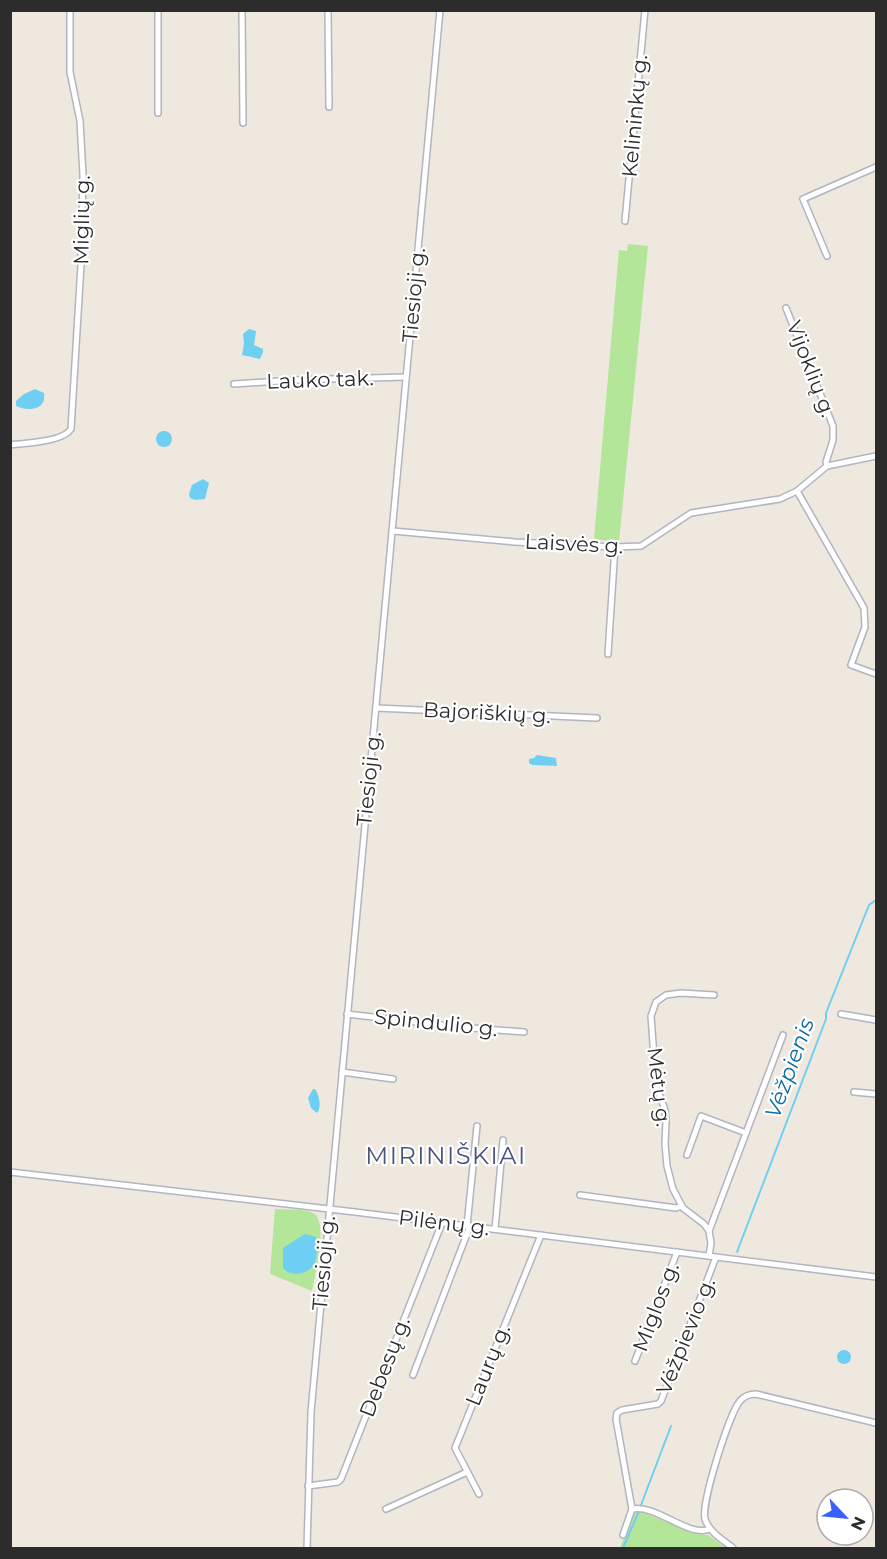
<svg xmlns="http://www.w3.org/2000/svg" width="887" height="1559" font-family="Montserrat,sans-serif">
	<rect width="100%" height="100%" fill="#eee8df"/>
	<!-- green -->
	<g fill="#b3e699">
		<polygon points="628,244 648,246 619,542 594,539 619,250 627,251"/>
		<path d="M275 1209C286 1210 302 1208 313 1213 329 1220 315 1276 312 1291L270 1274Z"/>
		<polygon points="635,1510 643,1512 696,1534 708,1535 726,1548 620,1548"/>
	</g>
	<!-- water -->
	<g fill="#6fcff3">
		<polygon points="249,329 256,331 254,345 263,349 263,352 260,359 242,355 244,343 243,334"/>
		<path d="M35 389 44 393C47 410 28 412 16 406V401L24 394Z"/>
		<circle cx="164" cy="439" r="8"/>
		<polygon points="203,479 209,483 205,499 195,500 190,498 189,494 192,485"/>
		<polygon points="537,755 556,758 557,766 532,765 529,763 529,759 534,758"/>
		<path d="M313 1089H315C319 1094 322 1108 317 1113L311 1108 308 1098Z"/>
		<path d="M305 1234 316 1237C317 1245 318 1254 315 1262 311 1274 291 1278 283 1268V1248Z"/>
		<circle cx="844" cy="1357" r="7"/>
	</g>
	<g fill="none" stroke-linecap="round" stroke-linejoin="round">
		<!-- stream -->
		<g stroke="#6fcff3" stroke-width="2">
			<polyline points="737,1252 826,1019 826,1013 869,905 876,900"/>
			<polyline points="641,1505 671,1426"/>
			<polyline points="623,1548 639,1511"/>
		</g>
		<defs>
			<g id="street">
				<polyline points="158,10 158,113"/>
				<polyline points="242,10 243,123"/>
				<polyline points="328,10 329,107"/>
				<polyline points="625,221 645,10"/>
				<polyline points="827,256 803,199 876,167"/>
				<polyline points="786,308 833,426 833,440 826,462 827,466"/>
				<polyline points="234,384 295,380 406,377"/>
				<path d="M10 445C26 443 63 442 71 429L81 265 83 175 80 121 70 72V10"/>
				<polyline points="797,491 864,608 865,627 851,665 876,674"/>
				<polyline points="393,531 515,542 615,547 641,546 691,513 780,499 797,491 827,466 876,456"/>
				<polyline points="608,654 615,547"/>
				<polyline points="376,708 597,718"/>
				<polyline points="347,1014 459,1027 524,1032"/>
				<polyline points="841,1014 876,1020"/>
				<polyline points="342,1072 393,1079"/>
				<polyline points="854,1092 876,1094"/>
				<polyline points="687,1155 701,1116 746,1133"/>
				<polyline points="10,1172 355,1212 876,1277"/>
				<polyline points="580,1195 676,1208 682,1206"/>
				<polyline points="467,1226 477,1126"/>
				<polyline points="495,1229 503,1140"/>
				<polyline points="709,1231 783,1035"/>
				<polyline points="709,1256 711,1243 709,1231 704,1224 683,1208 673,1189 667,1166 665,1144 666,1121 665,1110 656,1085 651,1016 656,1002 666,995 681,993 714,995"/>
				<polyline points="635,1361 677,1252"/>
				<polyline points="413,1375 470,1226"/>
				<polyline points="308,1486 338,1482 341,1479 442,1223"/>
				<polyline points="479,1494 455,1448 541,1235"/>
				<polyline points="386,1509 467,1472"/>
				<path d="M632 1509C657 1504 688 1538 710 1529"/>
				<polyline points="623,1535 632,1509 616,1419 617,1413 622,1410 658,1404 661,1401 716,1257"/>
				<polyline points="307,1548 311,1412 440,10"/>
				<path d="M733 1548C723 1540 709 1532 705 1519 701 1503 729 1414 740 1401 744 1396 749 1394 756 1394L876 1423"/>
			</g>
		</defs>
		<!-- street casing -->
		<use href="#street" stroke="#b2b5c0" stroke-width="8"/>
		<!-- street -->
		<use href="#street" stroke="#fff" stroke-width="5"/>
	</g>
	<g text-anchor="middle" stroke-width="4.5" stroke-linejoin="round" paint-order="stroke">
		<!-- street labels -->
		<g font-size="21" fill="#2c2c2c" stroke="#fff">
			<text transform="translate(635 116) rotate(-85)" y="7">Kelininkų g.</text>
			<text transform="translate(82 220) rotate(-89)" y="7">Miglių g.</text>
			<text transform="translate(414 295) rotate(-85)" y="7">Tiesioji g.</text>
			<text transform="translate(811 369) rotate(69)" y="7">Vijoklių g.</text>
			<text transform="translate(320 380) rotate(-2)" y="7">Lauko tak.</text>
			<text transform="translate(574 544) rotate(3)" y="7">Laisvės g.</text>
			<text transform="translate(487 713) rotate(3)" y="7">Bajoriškių g.</text>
			<text transform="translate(369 779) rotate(-84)" y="7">Tiesioji g.</text>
			<text transform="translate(436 1023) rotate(6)" y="7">Spindulio g.</text>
			<text transform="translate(659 1087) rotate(83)" y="7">Mėtų g.</text>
			<text transform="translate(444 1223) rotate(7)" y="7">Pilėnų g.</text>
			<text transform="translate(324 1263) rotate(-85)" y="7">Tiesioji g.</text>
			<text transform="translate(656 1307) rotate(-69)" y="7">Miglos g.</text>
			<text transform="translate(686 1336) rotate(-68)" y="7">Vėžpievio g.</text>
			<text transform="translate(488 1365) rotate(-68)" y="7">Laurų g.</text>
			<text transform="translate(385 1367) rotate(-69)" y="7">Debesų g.</text>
		</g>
		<!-- water labels -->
		<g font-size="22" font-style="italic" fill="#096da4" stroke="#fff">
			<text transform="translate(789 1068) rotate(-70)" y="8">Vėžpienis</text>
		</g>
		<!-- quarter labels -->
		<g font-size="24" letter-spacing="1.5" fill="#4a537f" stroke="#fff">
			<text x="446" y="1164">MIRINIŠKIAI</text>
		</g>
	</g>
	<!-- border -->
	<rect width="887" height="1559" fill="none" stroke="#2c2c2c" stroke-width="24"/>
	<!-- north arrow -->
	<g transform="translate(845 1517) rotate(116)"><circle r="28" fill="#ffffff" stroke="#ababab" stroke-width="1.5"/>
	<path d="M0-4.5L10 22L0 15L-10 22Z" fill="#3b5eff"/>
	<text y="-9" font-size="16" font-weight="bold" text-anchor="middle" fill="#2c2c2c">N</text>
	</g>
</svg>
